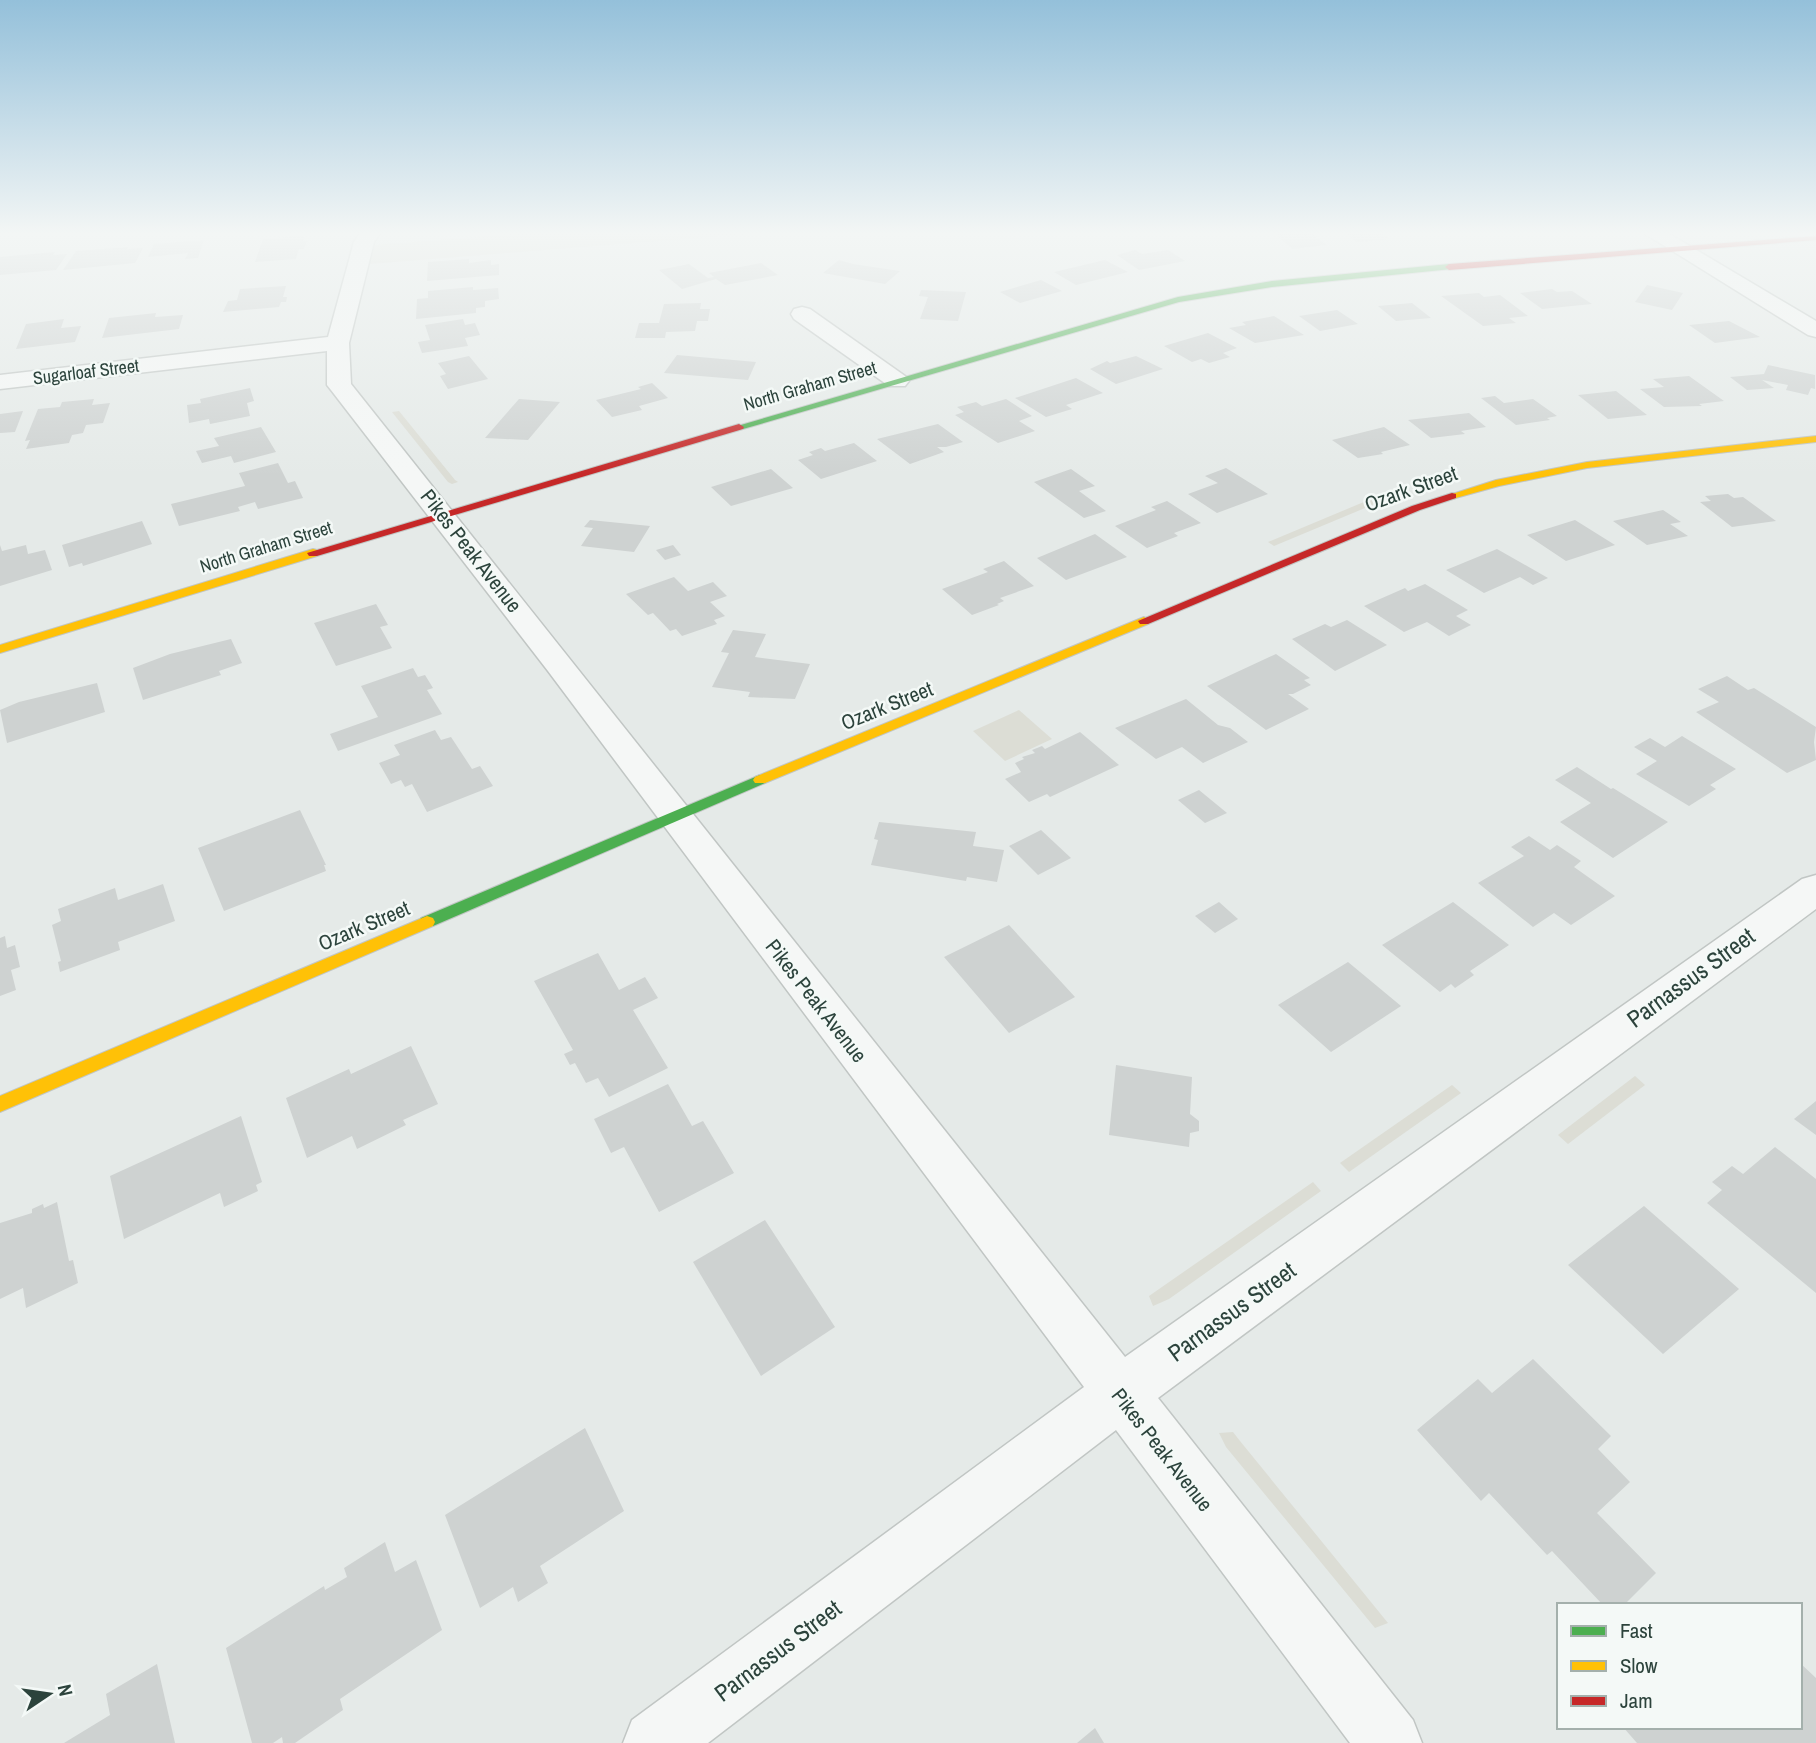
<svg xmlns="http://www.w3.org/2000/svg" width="1816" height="1743" font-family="'Archivo Narrow',sans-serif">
	<rect width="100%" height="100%" fill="#e5eae8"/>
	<!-- green -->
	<g fill="#dcddd5">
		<polygon points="542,232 770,232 370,264 374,245"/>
		<polygon points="399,411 455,480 458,482 452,484 448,482 392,412"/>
		<polygon points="1371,499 1377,503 1274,546 1268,542"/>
		<polygon points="1019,710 1052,739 1005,761 973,731"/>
		<polygon points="1635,1076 1645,1085 1568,1144 1558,1135"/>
		<polygon points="1452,1085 1461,1093 1349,1172 1340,1163"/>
		<polygon points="1313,1182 1321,1191 1169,1299 1153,1306 1149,1296"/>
		<polygon points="1233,1432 1240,1441 1388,1623 1375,1628 1226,1447 1219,1433"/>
	</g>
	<!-- building -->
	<g fill="#ced2d1">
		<polygon points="1274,232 1312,233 1326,245 1292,249"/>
		<polygon points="1343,232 1379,232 1389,239 1357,242"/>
		<polygon points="304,236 303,241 307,241 304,249 299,249 296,259 255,262 263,239"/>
		<polygon points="204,240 198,258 185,259 188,253 148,257 154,244"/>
		<polygon points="129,247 127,249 143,248 135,263 63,270 76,251"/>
		<polygon points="1135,250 1142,254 1168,250 1185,261 1139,270 1117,255"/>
		<polygon points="55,252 53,255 67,254 56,270 0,275 0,257"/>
		<polygon points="469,259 469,263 491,260 491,265 499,264 499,275 427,281 428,262"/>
		<polygon points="839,260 853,264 900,271 885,284 823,273"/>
		<polygon points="1105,260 1128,272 1076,285 1054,272"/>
		<polygon points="761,263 778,275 725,285 716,279 682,289 659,270 689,264 708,278 714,277 709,273"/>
		<polygon points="1041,280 1062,291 1020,303 1000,292"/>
		<polygon points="1647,285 1683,293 1672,310 1635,302"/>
		<polygon points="286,286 283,297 287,297 286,302 281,302 279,307 223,312 228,301 237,300 240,289"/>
		<polygon points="473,287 473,290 498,288 499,299 485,301 485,307 476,308 476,313 416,319 417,299 428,298 428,291"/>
		<polygon points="1552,289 1557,292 1572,291 1592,304 1542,309 1520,293"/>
		<polygon points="921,290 966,292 958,321 920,319 928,297 919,296"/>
		<polygon points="1479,293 1484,297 1500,295 1528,316 1509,318 1516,323 1483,326 1441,296"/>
		<polygon points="701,303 700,309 710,309 708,321 697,321 695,331 666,332 665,338 635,338 639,323 659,323 664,304"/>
		<polygon points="1412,303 1431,318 1396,321 1378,306"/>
		<polygon points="1337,310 1358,324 1320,331 1299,316"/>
		<polygon points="156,313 155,317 183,315 179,329 102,338 109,318"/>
		<polygon points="1274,316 1304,335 1255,343 1229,328 1246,325 1242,322"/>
		<polygon points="64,319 61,328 81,326 75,342 16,349 26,324"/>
		<polygon points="463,319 465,325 475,323 480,335 465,338 468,346 422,353 418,342 430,340 425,325"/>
		<polygon points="1729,321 1760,337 1715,343 1689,325"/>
		<polygon points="1208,333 1237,348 1223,353 1230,357 1209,363 1201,359 1192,362 1164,346"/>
		<polygon points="677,355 756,362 748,380 664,373"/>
		<polygon points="469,356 488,379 448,389 440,376 446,374 438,363"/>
		<polygon points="1136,356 1163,369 1116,384 1090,369 1107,361 1110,363"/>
		<polygon points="1768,365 1815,375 1815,389 1811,388 1808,395 1786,390 1788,385 1762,380 1774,388 1747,390 1730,377 1764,374"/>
		<polygon points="1689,376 1724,401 1699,404 1702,406 1664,407 1640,389 1664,387 1653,379"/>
		<polygon points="1076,378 1103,393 1066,405 1072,409 1046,417 1015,398"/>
		<polygon points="652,383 668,398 639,406 642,410 612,417 596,400 641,389 638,387"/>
		<polygon points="250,388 254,401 247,403 250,416 210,424 209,419 189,423 187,405 201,403 200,399"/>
		<polygon points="1616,391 1647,415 1608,419 1578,395"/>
		<polygon points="1495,396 1504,403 1533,399 1557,416 1547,418 1550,420 1516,425 1481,398"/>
		<polygon points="94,399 92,405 110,403 103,423 86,425 83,433 72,435 69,443 26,449 30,440 25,441 38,409 60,407 62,402"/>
		<polygon points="519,399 560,402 528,440 485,438"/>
		<polygon points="1006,399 1032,416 1019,421 1035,431 998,443 955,415 964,412 957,407 976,402 982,406"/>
		<polygon points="23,411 15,432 0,433 0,414"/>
		<polygon points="1469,413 1486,427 1461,431 1465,434 1431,438 1408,420"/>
		<polygon points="938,424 963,442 946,447 937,447 944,452 910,464 877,439"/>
		<polygon points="261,427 276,452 234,463 231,456 202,463 196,451 219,446 214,438"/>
		<polygon points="1384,427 1410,445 1381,452 1383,454 1358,458 1332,440"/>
		<polygon points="854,443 877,461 821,479 798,460 813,455 809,452 821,448 825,451"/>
		<polygon points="278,463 288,483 295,481 303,498 258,509 255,502 238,507 240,511 179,526 171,504 245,486 239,473"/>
		<polygon points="1226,468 1268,494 1217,513 1188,494 1218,483 1205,476"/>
		<polygon points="771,469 793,488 731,506 711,487"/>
		<polygon points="1071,469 1095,486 1079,491 1106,511 1084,518 1034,482"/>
		<polygon points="1728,494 1734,498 1743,497 1776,521 1732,527 1700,502 1711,501 1705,496"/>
		<polygon points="1167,501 1201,523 1174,533 1178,536 1147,548 1115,526 1156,510 1151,507"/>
		<polygon points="1663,510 1681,522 1670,524 1688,536 1647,545 1613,521"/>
		<polygon points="590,520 650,526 634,552 581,546 593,528 584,527"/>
		<polygon points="1575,520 1615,545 1566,561 1527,535"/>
		<polygon points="142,521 152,544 83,566 82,563 69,567 62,545"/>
		<polygon points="1095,534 1127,557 1066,580 1037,558"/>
		<polygon points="0,545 2,551 26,545 28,554 45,550 52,570 0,586"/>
		<polygon points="673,545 681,555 665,560 656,550"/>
		<polygon points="1497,549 1548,578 1533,585 1520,577 1484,593 1446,570"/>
		<polygon points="1004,561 1034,586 1000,598 1004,601 997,604 999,605 972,615 942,589 988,572 983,569"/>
		<polygon points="674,577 688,591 713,582 727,596 710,602 725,616 714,620 717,624 682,636 676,629 670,631 653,613 648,615 626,594"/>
		<polygon points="1425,584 1468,610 1456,616 1471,625 1449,636 1427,622 1404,632 1364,606 1405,588 1408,591"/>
		<polygon points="376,604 388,625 380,627 392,648 336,666 314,623"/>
		<polygon points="1347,620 1387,645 1335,671 1292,639 1325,624 1331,627"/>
		<polygon points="733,630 766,634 755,657 810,664 795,699 748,697 750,692 712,687 729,653 721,652"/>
		<polygon points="231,639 242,663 219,671 221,675 143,700 133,668 170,654"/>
		<polygon points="1276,654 1310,678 1304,680 1311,685 1293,694 1288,694 1309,709 1266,730 1207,686"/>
		<polygon points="413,668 418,677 425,675 433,688 427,690 442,714 338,751 330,734 378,717 361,686"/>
		<polygon points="1727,676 1748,690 1754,688 1816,727 1814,742 1816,760 1787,773 1696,712 1719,702 1698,689"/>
		<polygon points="97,683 105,712 7,743 0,710 19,702"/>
		<polygon points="1186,699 1218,725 1230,728 1248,742 1203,763 1182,747 1156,759 1115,728"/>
		<polygon points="435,730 441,740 451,737 472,769 480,766 493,786 427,812 412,784 405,787 401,780 391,784 379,763 400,755 394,745"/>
		<polygon points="1080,732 1119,765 1050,797 1047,794 1029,802 1005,779 1021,772 1015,763 1024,759 1022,757 1035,753 1032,750 1042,746 1045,749"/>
		<polygon points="1682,736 1736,769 1710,785 1716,789 1689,806 1636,774 1657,761 1634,747 1650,738 1665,747"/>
		<polygon points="1577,767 1611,789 1613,788 1668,822 1613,858 1560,822 1591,803 1555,780"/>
		<polygon points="1199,790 1227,813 1205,823 1178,800"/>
		<polygon points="300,810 326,865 324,865 326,871 224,911 198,848"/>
		<polygon points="879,822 976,832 973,846 1004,850 997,882 967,877 966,881 871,865 878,840 874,839"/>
		<polygon points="1041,830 1071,858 1038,875 1009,846"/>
		<polygon points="1529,836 1550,850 1557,845 1581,861 1574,867 1615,896 1571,925 1554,913 1533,927 1478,883 1524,856 1511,847"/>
		<polygon points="163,884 175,921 118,942 120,950 60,972 58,962 61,961 52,925 61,921 58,909 115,888 118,900"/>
		<polygon points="1219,902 1238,919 1215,933 1195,916"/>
		<polygon points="1453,902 1509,945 1470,971 1474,975 1455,988 1451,984 1440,992 1382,945"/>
		<polygon points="1009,925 1075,997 1009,1033 944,957"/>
		<polygon points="5,936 7,948 15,945 20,967 11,970 16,990 0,996 0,938"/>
		<polygon points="598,953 619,990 645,977 658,998 633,1010 668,1068 609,1097 598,1078 586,1083 575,1063 570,1065 564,1054 573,1050 534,981"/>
		<polygon points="1348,962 1401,1006 1331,1052 1278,1005"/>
		<polygon points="411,1046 438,1104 403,1120 406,1125 357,1149 352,1136 307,1158 286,1098 349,1069 351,1074"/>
		<polygon points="1116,1065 1192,1077 1190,1114 1199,1121 1199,1131 1190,1133 1189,1147 1109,1135"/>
		<polygon points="668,1084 692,1126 703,1121 734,1173 659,1212 624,1147 611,1153 594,1119"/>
		<polygon points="1816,1101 1816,1135 1794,1119"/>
		<polygon points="241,1116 262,1182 256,1185 258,1191 224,1207 220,1193 124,1239 110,1176"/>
		<polygon points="1775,1147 1816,1179 1816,1293 1707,1203 1722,1190 1712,1182 1732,1166 1743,1174"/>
		<polygon points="57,1202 69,1261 73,1260 78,1283 26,1308 23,1288 0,1299 0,1223 32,1213 32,1209 43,1204 44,1208"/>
		<polygon points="1644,1206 1739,1289 1663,1354 1568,1265"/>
		<polygon points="765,1220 835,1327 761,1376 693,1262"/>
		<polygon points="1533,1359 1611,1436 1598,1449 1630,1482 1597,1513 1656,1573 1624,1605 1603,1605 1552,1551 1547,1555 1489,1493 1481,1501 1417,1430 1478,1379 1492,1393"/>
		<polygon points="585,1428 624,1511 540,1566 548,1583 518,1602 513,1587 480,1608 445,1515"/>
		<polygon points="385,1542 395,1572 416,1560 442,1630 340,1699 343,1710 295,1743 283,1743 282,1737 273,1743 252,1743 226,1648 324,1586 325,1590 347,1577 344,1568"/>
		<polygon points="1800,1663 1816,1678 1816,1743 1637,1743 1623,1727 1800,1727"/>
		<polygon points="157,1664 175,1743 64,1743 110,1715 106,1694"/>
		<polygon points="1095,1728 1104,1743 1077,1743"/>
	</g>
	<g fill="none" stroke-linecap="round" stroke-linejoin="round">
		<defs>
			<g id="street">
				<polygon points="361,232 381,232 374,242 349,343 351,384 1125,1357 1802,879 1816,875 1816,909 1158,1398 1413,1720 1422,1743 1350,1743 1116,1430 708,1743 623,1743 632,1720 1084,1387 548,671 331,390 327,385 327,351 0,389 0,375 328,337 354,242"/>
				<polygon points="1642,232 1666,232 1816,321 1816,337 1808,335"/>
				<polygon points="802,307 810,309 905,376 909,381 905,386 889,386 794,319 791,314 794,309"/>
			</g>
			<g id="fast">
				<polygon points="1449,264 1452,265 1452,269 1272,287 1179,302 743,429 734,427 1178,297 1272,281"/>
				<polygon points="760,775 767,780 765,783 433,926 421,926 419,922 421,918"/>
			</g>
			<g id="slow">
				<polygon points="1816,436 1816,442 1587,468 1499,486 1452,499 1446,496 1496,480 1587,462"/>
				<polygon points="313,549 317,550 317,556 0,653 0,645"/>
				<polygon points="1144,617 1150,621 1148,624 765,783 755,783 753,780 755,777"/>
				<polygon points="427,916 433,918 435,922 433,926 0,1112 0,1096"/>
			</g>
			<g id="jam">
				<polygon points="1816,236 1816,240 1449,270 1445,267 1449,264"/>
				<polygon points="739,424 744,427 743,429 317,556 309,556 307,553"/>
				<polygon points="1452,493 1456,494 1456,498 1420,510 1148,624 1140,624 1138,621 1412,506"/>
			</g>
		</defs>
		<!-- street casing -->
		<use href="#street" stroke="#c1c6c4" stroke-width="3"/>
		<!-- fast casing -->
		<use href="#fast" stroke="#c1c6c4" stroke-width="2"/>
		<!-- slow casing -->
		<use href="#slow" stroke="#c1c6c4" stroke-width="2"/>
		<!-- jam casing -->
		<use href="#jam" stroke="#c1c6c4" stroke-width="2"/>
		<!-- street -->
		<use href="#street" fill="#f5f7f6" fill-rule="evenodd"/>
		<!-- fast -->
		<use href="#fast" fill="#4caf50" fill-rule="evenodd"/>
		<!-- slow -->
		<use href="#slow" fill="#ffc107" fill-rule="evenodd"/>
		<!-- jam -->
		<use href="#jam" fill="#c62828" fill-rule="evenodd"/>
	</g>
	<!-- sky -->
	<linearGradient id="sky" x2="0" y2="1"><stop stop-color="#94c0da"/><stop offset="0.49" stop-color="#f3f6f5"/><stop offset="1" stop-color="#f3f6f5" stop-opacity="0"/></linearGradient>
	<rect width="1816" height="476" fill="url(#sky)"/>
	<g text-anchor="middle" stroke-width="5" stroke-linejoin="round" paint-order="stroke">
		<!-- far-street labels -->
		<g font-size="18" fill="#2c433c" stroke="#f4f9f7">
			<text transform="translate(86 372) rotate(-7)" y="6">Sugarloaf Street</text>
			<text transform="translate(810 386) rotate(-16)" y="6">North Graham Street</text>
			<text transform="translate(266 547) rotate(-17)" y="6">North Graham Street</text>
		</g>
		<!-- street labels -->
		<g font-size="21" fill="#2c433c" stroke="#f4f9f7">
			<text transform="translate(1411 489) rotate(-20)" y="7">Ozark Street</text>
			<text transform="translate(471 551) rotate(52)" y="7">Pikes Peak Avenue</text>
			<text transform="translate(887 706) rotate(-22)" y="7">Ozark Street</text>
			<text transform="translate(364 926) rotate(-23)" y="7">Ozark Street</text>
			<text transform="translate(816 1001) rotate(52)" y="7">Pikes Peak Avenue</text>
			<text transform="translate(1162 1450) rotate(52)" y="7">Pikes Peak Avenue</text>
		</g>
		<!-- near-street labels -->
		<g font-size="24" fill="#2c433c" stroke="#f4f9f7">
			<text transform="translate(1691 978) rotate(-36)" y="8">Parnassus Street</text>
			<text transform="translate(1232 1312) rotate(-36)" y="8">Parnassus Street</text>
			<text transform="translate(778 1651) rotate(-37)" y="8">Parnassus Street</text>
		</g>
	</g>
	<!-- legend -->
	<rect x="1557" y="1603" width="245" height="126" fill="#f4f9f7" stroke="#a4b0ac" stroke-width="2"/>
	<rect x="1571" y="1626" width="35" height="10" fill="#4caf50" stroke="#a4b0ac" stroke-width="2"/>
	<text x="1620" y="1638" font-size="21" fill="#2c433c">Fast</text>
	<rect x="1571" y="1661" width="35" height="10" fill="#ffc107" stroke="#a4b0ac" stroke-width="2"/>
	<text x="1620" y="1673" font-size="21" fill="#2c433c">Slow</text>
	<rect x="1571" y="1696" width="35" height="10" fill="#c62828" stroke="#a4b0ac" stroke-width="2"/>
	<text x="1620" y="1708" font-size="21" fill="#2c433c">Jam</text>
	<!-- north arrow -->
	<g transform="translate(49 1694) rotate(77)" stroke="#f4f9f7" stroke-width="5" paint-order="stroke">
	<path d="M0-5L12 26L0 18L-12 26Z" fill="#2c433c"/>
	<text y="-10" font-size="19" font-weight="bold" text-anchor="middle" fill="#2c433c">N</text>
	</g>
</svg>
